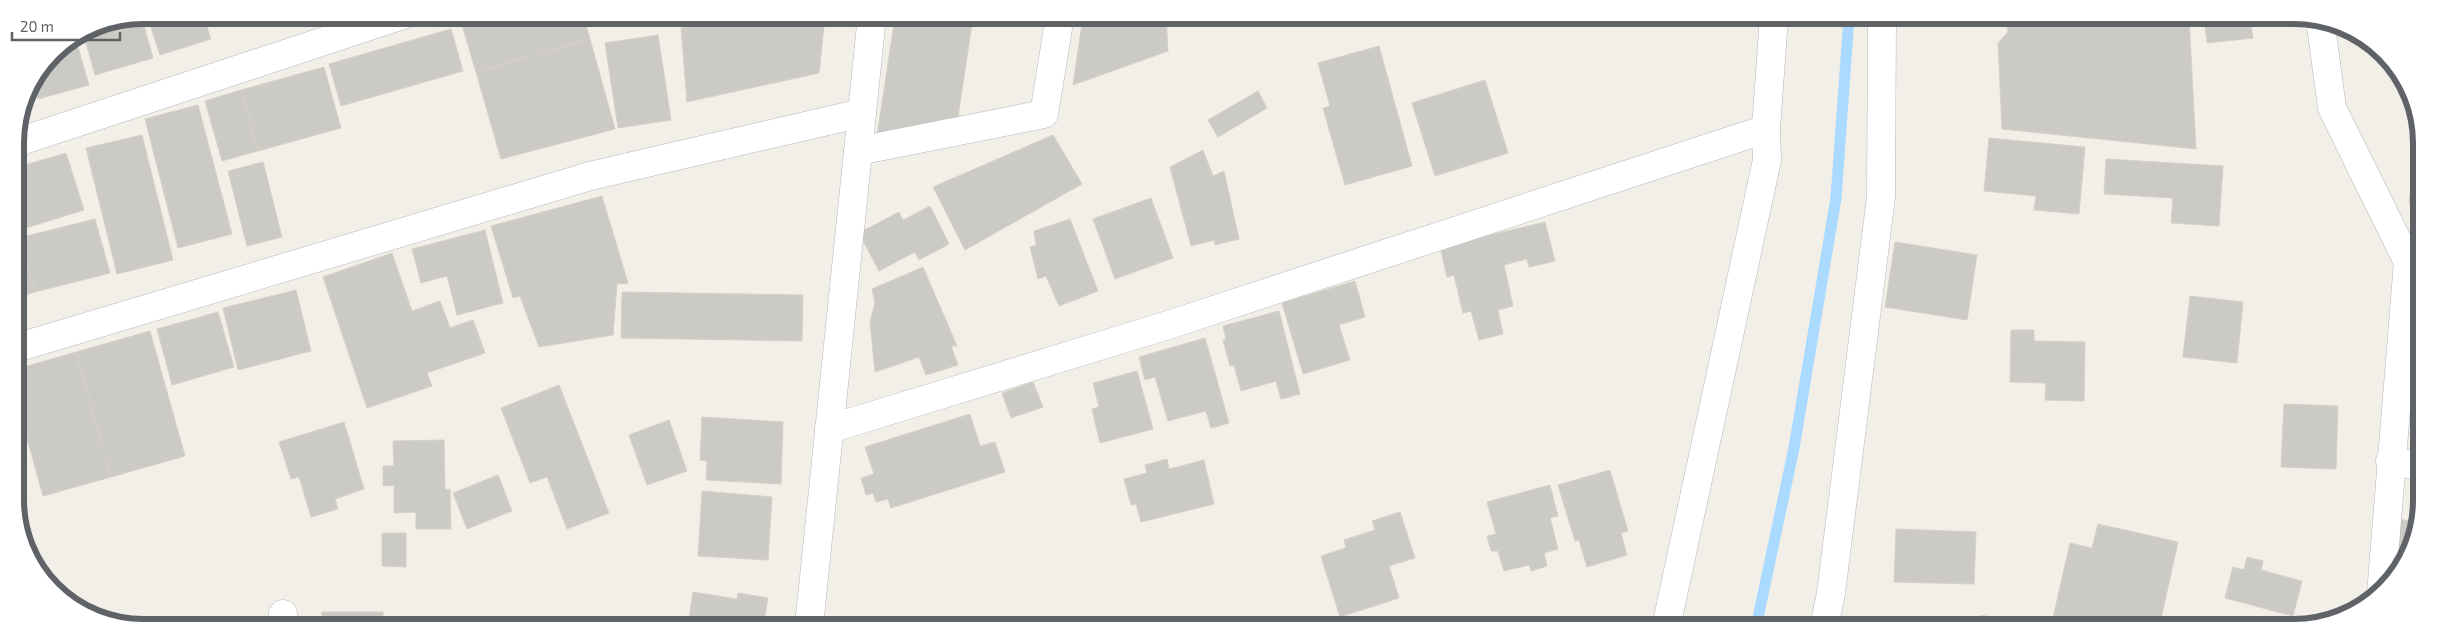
<svg xmlns="http://www.w3.org/2000/svg" width="2437" height="643" font-family="'Exo 2',sans-serif">
	<rect width="100%" height="100%" fill="#f1efe8"/>
	<g fill="none" stroke-linecap="round" stroke-linejoin="round">
		<!-- stream -->
		<polyline stroke="#aadaff" stroke-width="11" points="1756,627 1794,448 1836,198 1849,17"/>
	</g>
	<!-- building -->
	<g fill="#cccac5" stroke="#d6d1c6">
		<polygon points="141,15 153,58 95,75 83,32 94,25"/>
		<polygon points="147,15 203,15 211,39 160,55"/>
		<polygon points="494,15 583,16 590,39 476,72 462,25"/>
		<polygon points="999,16 1048,16 1046,26"/>
		<polygon points="1083,16 1166,16 1168,51 1073,85"/>
		<polygon points="825,17 819,73 687,102 681,28"/>
		<polygon points="895,17 939,25 941,18 972,23 958,117 876,143"/>
		<polygon points="2007,17 2189,17 2196,149 2002,129 1998,43 2008,32"/>
		<polygon points="2204,17 2250,17 2253,38 2207,43"/>
		<polygon points="451,29 463,71 341,106 329,64"/>
		<polygon points="658,35 671,120 618,128 605,43"/>
		<polygon points="75,37 89,85 38,99 33,81 53,52"/>
		<polygon points="590,39 615,129 501,159 476,72"/>
		<polygon points="1379,46 1412,166 1345,185 1323,108 1330,106 1318,63"/>
		<polygon points="324,67 341,128 258,151 241,90"/>
		<polygon points="1485,80 1508,153 1435,176 1412,103"/>
		<polygon points="241,90 258,151 222,161 205,101"/>
		<polygon points="1258,91 1267,108 1218,137 1208,120"/>
		<polygon points="198,105 232,234 178,248 145,119"/>
		<polygon points="2418,129 2420,129 2420,205 2409,203"/>
		<polygon points="142,135 173,260 117,274 86,148"/>
		<polygon points="1053,135 1082,184 965,250 933,187"/>
		<polygon points="1989,138 2085,147 2079,214 2034,210 2036,196 1984,191"/>
		<polygon points="1203,150 1213,176 1224,171 1239,239 1215,245 1214,240 1191,246 1170,167"/>
		<polygon points="66,153 84,210 16,231 15,168"/>
		<polygon points="2106,159 2223,166 2219,226 2171,223 2173,198 2104,194"/>
		<polygon points="263,162 282,237 247,246 228,171"/>
		<polygon points="602,196 628,283 617,284 613,335 539,347 520,296 513,298 491,226"/>
		<polygon points="1151,198 1173,258 1115,279 1093,219"/>
		<polygon points="930,206 949,244 919,260 915,252 879,271 859,233 899,212 903,220"/>
		<polygon points="95,219 110,273 35,292 19,238"/>
		<polygon points="1070,219 1098,291 1059,306 1046,276 1038,279 1030,247 1036,245 1034,231"/>
		<polygon points="1545,222 1555,261 1529,267 1527,259 1504,265 1513,306 1498,310 1503,334 1479,340 1471,311 1463,313 1454,275 1447,277 1440,247"/>
		<polygon points="16,229 35,292 16,298"/>
		<polygon points="485,230 503,303 457,315 447,276 421,283 412,249"/>
		<polygon points="1895,242 1977,255 1967,320 1885,307"/>
		<polygon points="392,253 412,311 440,301 450,328 473,320 485,353 427,373 432,386 367,408 323,277"/>
		<polygon points="923,267 957,346 951,346 958,365 926,375 919,357 875,372 870,322 875,303 872,289"/>
		<polygon points="1355,281 1365,317 1339,325 1350,360 1303,374 1282,303"/>
		<polygon points="296,290 311,351 238,370 223,308"/>
		<polygon points="622,292 803,295 802,341 621,338"/>
		<polygon points="2190,296 2243,302 2237,363 2183,357"/>
		<polygon points="1279,311 1300,394 1281,399 1276,381 1241,391 1234,365 1230,366 1223,340 1226,339 1223,326"/>
		<polygon points="218,312 234,367 172,385 157,329"/>
		<polygon points="2011,330 2034,330 2034,341 2085,342 2084,401 2045,400 2046,383 2010,382"/>
		<polygon points="150,331 185,456 111,477 76,352"/>
		<polygon points="1205,338 1229,423 1211,428 1206,411 1168,421 1155,377 1145,380 1139,357"/>
		<polygon points="76,352 111,477 43,496 17,402 17,369"/>
		<polygon points="1137,371 1153,429 1100,443 1092,409 1099,407 1093,383"/>
		<polygon points="1033,382 1043,407 1011,418 1002,393"/>
		<polygon points="559,385 609,513 567,529 547,477 530,483 501,408"/>
		<polygon points="2284,404 2338,406 2336,469 2281,467"/>
		<polygon points="970,414 980,446 995,442 1005,472 891,508 888,499 876,502 873,493 866,495 861,478 874,474 865,447"/>
		<polygon points="702,417 783,422 781,484 706,480 707,461 700,460"/>
		<polygon points="669,420 687,471 647,485 629,435"/>
		<polygon points="344,422 364,489 335,499 338,509 311,517 299,477 291,479 279,442"/>
		<polygon points="444,440 445,490 450,489 451,529 416,529 416,512 394,513 394,485 383,486 383,466 394,466 393,441"/>
		<polygon points="1167,459 1169,469 1204,460 1214,504 1141,522 1136,504 1131,505 1124,479 1147,473 1145,465"/>
		<polygon points="1610,470 1628,531 1621,533 1627,555 1587,567 1579,540 1575,541 1558,485"/>
		<polygon points="498,475 512,511 467,529 453,493"/>
		<polygon points="1550,485 1558,516 1550,518 1558,549 1544,553 1547,566 1531,571 1529,565 1504,571 1498,551 1491,551 1487,536 1496,534 1487,502"/>
		<polygon points="702,491 772,497 768,560 698,556"/>
		<polygon points="1400,512 1415,558 1389,566 1399,598 1340,617 1321,556 1346,548 1344,540 1375,530 1372,521"/>
		<polygon points="2396,519 2419,522 2405,564 2397,574 2400,554 2391,553"/>
		<polygon points="28,524 42,571 18,527"/>
		<polygon points="2098,524 2178,542 2159,628 2051,627 2070,543 2092,548"/>
		<polygon points="1896,529 1976,532 1974,584 1894,582"/>
		<polygon points="382,533 406,533 406,567 382,566"/>
		<polygon points="2247,557 2263,561 2261,570 2302,581 2293,616 2225,598 2233,567 2244,570"/>
		<polygon points="693,592 737,599 738,593 768,598 763,626 688,626"/>
		<rect x="322" y="612" width="61" height="14"/>
		<polygon points="1981,615 2036,627 1978,627"/>
		<polygon points="1407,619 1409,627 1382,627"/>
		<polygon points="583,620 655,626 583,626"/>
		<polygon points="432,622 467,624 467,626 432,626"/>
	</g>
	<g fill="none" stroke-linecap="round" stroke-linejoin="round">
		<defs>
			<g id="street">
				<polyline points="2320,18 2332,108 2408,262 2381,594"/>
				<polyline points="15,143 403,15"/>
				<polyline points="858,151 1044,114 1060,16"/>
				<polyline points="16,348 590,176 862,113"/>
				<polyline points="829,429 1165,326 1766,129"/>
				<polyline points="2390,461 2419,466"/>
				<polyline points="283,626 283,614"/>
				<polyline points="809,626 872,16"/>
				<polyline points="1666,627 1767,160 1766,129 1774,17"/>
				<polyline points="1824,627 1831,593 1881,197 1882,17"/>
			</g>
		</defs>
		<!-- street casing -->
		<use href="#street" stroke="#b5b8bc" stroke-width="29"/>
		<!-- street -->
		<use href="#street" stroke="#fff" stroke-width="28"/>
	</g>
	<!-- crop -->
	<path d="M0 0H2437V643H0ZM143 24H2294A119 119 0 0 1 2413 143V500A119 119 0 0 1 2294 619H143A119 119 0 0 1 24 500V143A119 119 0 0 1 143 24Z" fill="#fff" fill-rule="evenodd"/>
	<path fill="none" stroke="#5f6368" stroke-width="6" d="M143 24H2294A119 119 0 0 1 2413 143V500A119 119 0 0 1 2294 619H143A119 119 0 0 1 24 500V143A119 119 0 0 1 143 24Z"/>
	<!-- scale -->
	<path d="M12 32v8h108v-8" fill="none" stroke="#5f6368" stroke-width="2.5"/>
	<text x="20" y="32" font-size="15" fill="#5f6368" stroke="#ffffff" stroke-width="4" paint-order="stroke">20 m</text>
</svg>
